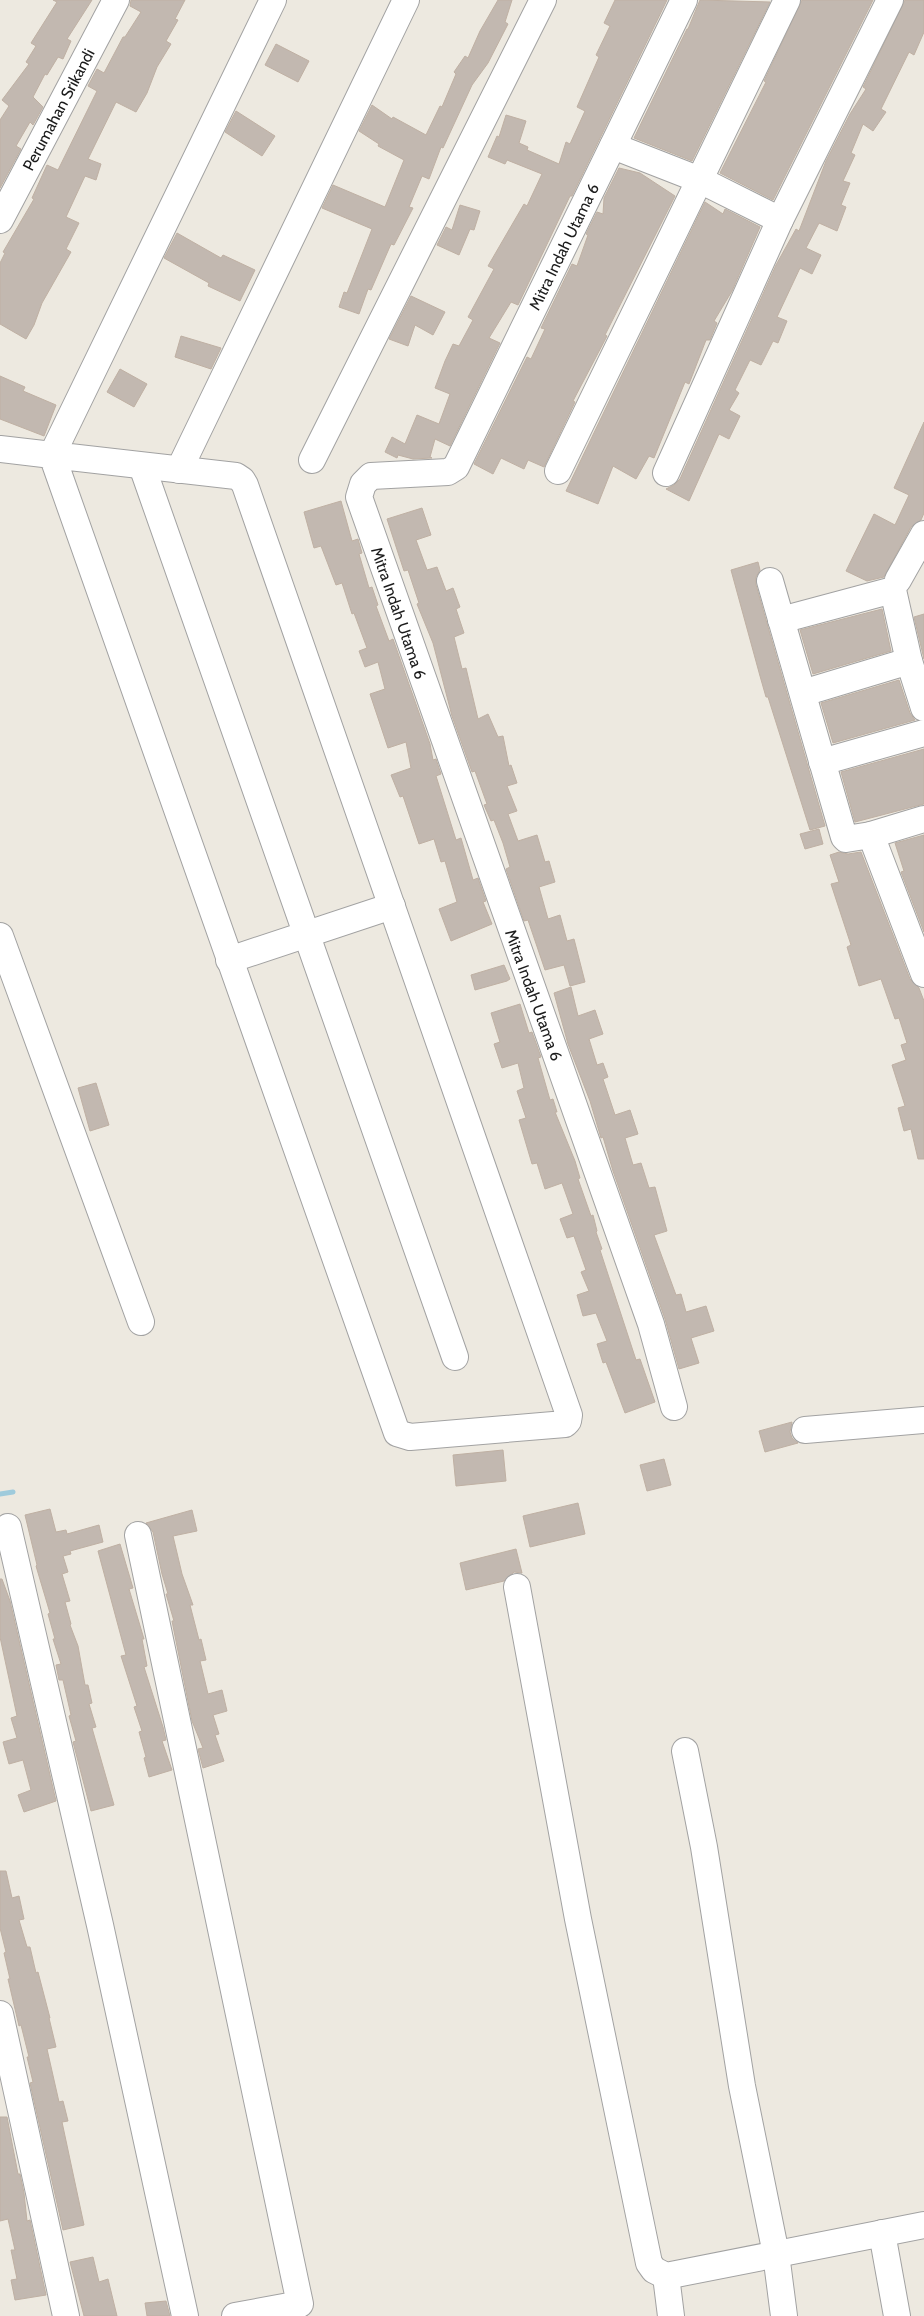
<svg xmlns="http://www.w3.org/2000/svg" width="924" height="2316" font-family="Cabin,sans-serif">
	<rect width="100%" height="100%" fill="#ede9e0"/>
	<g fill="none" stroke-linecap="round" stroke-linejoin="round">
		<!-- stream -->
		<polyline stroke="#9fcbdc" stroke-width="5" points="0,1494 13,1492"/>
	</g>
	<!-- building -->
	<g fill="#c2b8b0" stroke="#bfb0a3">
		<polygon points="53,0 92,0 67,39 71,41 63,59 58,57 47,75 45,74 33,97 43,107 33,125 30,122 16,146 21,149 0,188 0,120 9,106 2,100 29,64 26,62 36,46 31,43 57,2"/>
		<polygon points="131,0 185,0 175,19 178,20 166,41 171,44 157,67 147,93 136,112 116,102 88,159 101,164 96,180 85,176 66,217 79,223 66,249 71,252 42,303 34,325 26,339 0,324 0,263 5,253 3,252 34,199 32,198 47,165 58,170 97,91 88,86 97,69 104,73 123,37 125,37 141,12 130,6"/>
		<polygon points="498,0 512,0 505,22 508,24 488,63 472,85 443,148 441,147 429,179 422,176 409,207 413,208 394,245 391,244 371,290 368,289 359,314 339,307 344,292 347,293 372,229 322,208 333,185 385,207 404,160 378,146 379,144 359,131 372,105 392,119 393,117 426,135 440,106 442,107 456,74 454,72 465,56 468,58 480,31"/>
		<polygon points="615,0 667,0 572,196 570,196 518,305 511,302 489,338 500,343 450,446 435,439 430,457 432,458 413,459 398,455 397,458 385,452 392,437 405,444 417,415 439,424 450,394 435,388 445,361 453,344 459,346 473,320 468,317 494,269 488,266 524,204 527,206 542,174 507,160 505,164 488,157 497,136 499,137 506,115 526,121 519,143 528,147 527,150 559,164 566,142 570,144 585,111 577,107 599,57 596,55 610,26 604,23"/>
		<polygon points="700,0 770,2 692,161 634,138 687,29 688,29"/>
		<polygon points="802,0 873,0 773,200 720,173 766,82 764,81"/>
		<polygon points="905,0 924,0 924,32 914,55 909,52 881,109 886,112 873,131 863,124 851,153 855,155 843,181 850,183 841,205 846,207 837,231 819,223 806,248 821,255 812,274 800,268 777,317 787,321 778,343 773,341 761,365 750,360 735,390 739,393 729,410 740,416 729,439 719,434 689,501 666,489 674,485 680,479 776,265 796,229 799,231 826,161 850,114 866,89 863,87"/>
		<polygon points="276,44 309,61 298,82 265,65"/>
		<polygon points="236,111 275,136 262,156 225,132"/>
		<polygon points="619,168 640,173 675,196 605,335 607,336 573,401 575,402 544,467 528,460 524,469 501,458 493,474 474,464 527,357 531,359 545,329 541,328 572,264 577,266 588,235 586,234 597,212 603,214 604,198"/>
		<polygon points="705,202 723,214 725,209 760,227 732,291 714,321 717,323 710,340 706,340 689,384 685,382 654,458 649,456 636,479 613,466 598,504 566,491"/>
		<polygon points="460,205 480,211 474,230 470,229 459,255 437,245 446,227 452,230"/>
		<polygon points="177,233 221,258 223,255 255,270 240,301 208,286 209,283 164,258"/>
		<polygon points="411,296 445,312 433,335 415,325 408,346 389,339"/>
		<polygon points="181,336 221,348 211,369 175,357"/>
		<polygon points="120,369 147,384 134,407 107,392"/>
		<polygon points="0,376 25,387 23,391 56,405 44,436 0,419"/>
		<polygon points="924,422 924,513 921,520 911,527 884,577 867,581 846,571 874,514 895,525 909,495 894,488"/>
		<polygon points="341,501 352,541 358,539 362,553 359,554 369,588 372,587 378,605 376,606 389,641 393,639 430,744 433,760 436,759 441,774 436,776 456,840 461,838 473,880 478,878 486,901 483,902 492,924 451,941 439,909 457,902 445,861 441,862 434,839 419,844 403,796 400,797 391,775 411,768 406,742 388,748 370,694 385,689 378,662 365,667 359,651 367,648 354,613 352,614 342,583 336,585 321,546 314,548 304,512"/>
		<polygon points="422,508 431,535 416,540 427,570 437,567 446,591 453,588 460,607 456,609 464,633 454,637 462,669 466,668 478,719 488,714 498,737 503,736 509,766 511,765 517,783 507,786 517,811 508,814 518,841 537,835 545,862 549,861 555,882 539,887 548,919 560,915 567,941 574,939 585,982 570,986 564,965 545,970 528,920 524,921 506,869 510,867 503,843 494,820 491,821 484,805 487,804 475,771 472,772 452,716 433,643 417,604 419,603 408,570 404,571 387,519"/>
		<polygon points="758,562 760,570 756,577 756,585 825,826 810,830 768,697 766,697 760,676 731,570"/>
		<polygon points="882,609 891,651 813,674 800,630"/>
		<polygon points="924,614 924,659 914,617"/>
		<polygon points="899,680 910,713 915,720 833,743 821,703"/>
		<polygon points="924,749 924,804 855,822 841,772"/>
		<polygon points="819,829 823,844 805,849 800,834"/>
		<polygon points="924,835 924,932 901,872 904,871 895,843"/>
		<polygon points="839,852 848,854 861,852 910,979 919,988 924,1001 924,1159 918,1159 911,1129 904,1131 898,1108 905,1106 892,1065 906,1060 901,1045 907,1043 899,1018 895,1019 881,979 859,986 847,947 851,945 831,884 839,882 830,855"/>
		<polygon points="504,965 510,979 507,981 475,990 471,975"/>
		<polygon points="571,987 578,1016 595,1010 603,1034 589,1039 597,1065 603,1063 608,1077 603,1079 615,1115 630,1110 638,1134 625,1138 633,1165 641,1163 649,1188 655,1187 667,1231 654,1235 676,1295 681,1294 686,1312 706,1306 714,1331 691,1338 699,1363 679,1369 665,1319 613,1171 603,1137 601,1138 590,1101 568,1044 554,993"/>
		<polygon points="520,1004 529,1033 532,1032 541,1057 538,1058 550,1100 553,1099 557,1112 555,1112 575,1161 580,1178 578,1179 591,1216 593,1215 597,1231 596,1232 602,1249 600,1250 636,1360 640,1359 655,1402 625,1413 606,1362 603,1363 597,1344 607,1341 596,1313 583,1316 577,1295 589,1291 581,1272 586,1270 574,1236 567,1238 560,1219 573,1214 562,1183 545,1189 537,1163 532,1164 519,1120 526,1118 517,1091 524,1088 518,1063 502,1068 494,1044 500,1042 491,1013"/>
		<polygon points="96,1083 109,1125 90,1131 78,1088"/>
		<polygon points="792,1422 790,1432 792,1438 798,1443 765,1452 759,1431"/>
		<polygon points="503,1450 506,1481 456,1486 453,1455"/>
		<polygon points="664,1459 671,1485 647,1491 640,1465"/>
		<polygon points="578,1503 585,1534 530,1547 523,1516"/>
		<polygon points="50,1509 56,1532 66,1530 67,1534 99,1525 103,1542 70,1551 71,1554 63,1556 68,1572 62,1574 70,1601 65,1602 71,1624 70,1625 78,1646 85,1685 88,1685 92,1703 89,1704 96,1727 92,1728 114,1805 91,1811 73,1742 76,1741 69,1716 71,1715 63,1680 59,1680 56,1665 61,1664 53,1639 55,1639 48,1614 50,1613 36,1566 37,1565 25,1515"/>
		<polygon points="192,1510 197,1531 173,1536 182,1574 193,1605 190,1605 199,1640 201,1639 206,1660 200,1661 208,1694 222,1690 227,1711 213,1715 219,1734 215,1735 224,1761 203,1768 198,1749 203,1748 192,1721 172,1621 174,1621 166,1594 168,1594 162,1574 153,1532 146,1523"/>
		<polygon points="120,1544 133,1588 129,1589 144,1639 142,1639 147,1666 144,1667 163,1727 166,1740 162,1741 172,1770 149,1777 144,1758 146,1757 139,1732 142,1731 134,1707 137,1706 121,1656 126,1655 98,1551"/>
		<polygon points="516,1549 522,1573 514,1572 504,1581 466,1590 460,1563"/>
		<polygon points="0,1579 2,1579 10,1601 56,1801 24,1812 18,1795 31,1790 23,1760 9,1764 3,1742 17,1738 11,1718 17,1716 0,1637"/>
		<polygon points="0,1871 6,1871 12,1898 19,1896 24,1919 19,1920 27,1947 30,1947 36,1973 38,1972 50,2018 49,2018 56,2047 47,2049 59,2102 63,2101 68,2121 62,2122 84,2225 63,2230 30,2083 33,2082 27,2057 29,2057 21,2025 19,2026 8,1979 10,1979 4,1953 6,1952 0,1928"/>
		<polygon points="0,2117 7,2117 18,2174 20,2174 24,2193 27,2221 30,2220 46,2295 15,2300 11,2280 17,2279 11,2250 15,2250 8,2219 0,2221"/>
		<polygon points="93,2257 99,2282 108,2279 117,2316 84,2316 70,2262"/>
		<polygon points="166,2301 170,2316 147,2316 145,2303"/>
	</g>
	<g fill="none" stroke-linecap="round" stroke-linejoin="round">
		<defs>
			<g id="minor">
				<polyline points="613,146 700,180 780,220"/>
				<path id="s1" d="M0 220 116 0"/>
				<polyline points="0,449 52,455 397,1433 410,1437 565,1424 568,1421 569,1415 245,485 242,480 236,476 52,455 273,0"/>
				<polyline points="312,460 543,0"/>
				<polyline points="142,466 455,1357"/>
				<polyline points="179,470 406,0"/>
				<polyline points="558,471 787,0"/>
				<polyline points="666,473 780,220 890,0"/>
				<polyline points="898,580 924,534"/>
				<polyline points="770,581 844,837 846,839 871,835 924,974"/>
				<polyline points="781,620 893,590 909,661 924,708"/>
				<polyline points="803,693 909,661"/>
				<polyline points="822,762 924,733"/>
				<polyline points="871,835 924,819"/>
				<polyline points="0,936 141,1322"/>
				<polyline points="229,960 392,906"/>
				<path id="s2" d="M674 1407 651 1324 359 497 363 484 371 476 448 472 456 467 684 0"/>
				<polyline points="805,1430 924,1420"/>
				<polyline points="8,1527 100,1925 185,2316"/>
				<polyline points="138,1535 300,2304 235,2316"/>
				<polyline points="517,1587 578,1919 649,2263 654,2270 666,2276 924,2225"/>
				<polyline points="685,1751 704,1847 742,2086 776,2254 784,2316"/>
				<polyline points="0,2014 66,2316"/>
				<polyline points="882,2233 897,2316"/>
				<polyline points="666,2276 671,2316"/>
			</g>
		</defs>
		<!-- minor casing -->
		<use href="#minor" stroke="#a2a2a2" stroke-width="28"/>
		<!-- minor -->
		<use href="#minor" stroke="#fff" stroke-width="26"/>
	</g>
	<g text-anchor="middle" stroke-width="5" stroke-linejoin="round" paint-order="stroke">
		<!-- street labels -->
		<g font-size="16" fill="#1b1b1b" stroke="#fff">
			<text dy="6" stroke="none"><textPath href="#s1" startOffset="125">Perumahan Srikandi</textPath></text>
			<text dy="6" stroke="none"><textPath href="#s2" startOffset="1320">Mitra Indah Utama 6</textPath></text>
			<text transform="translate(399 613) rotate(71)" y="6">Mitra Indah Utama 6</text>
			<text transform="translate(534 995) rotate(70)" y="6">Mitra Indah Utama 6</text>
		</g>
	</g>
</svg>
